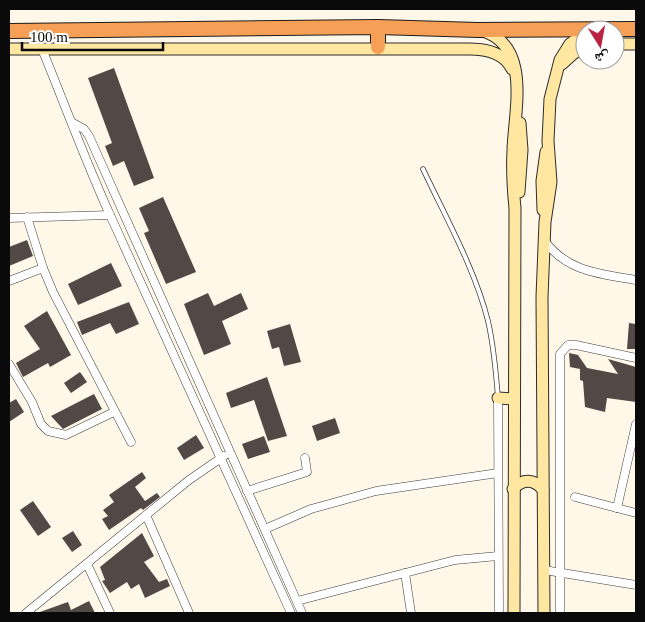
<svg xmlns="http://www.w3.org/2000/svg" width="645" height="622" font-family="'Times New Roman','Noto Naskh Arabic',serif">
	<rect width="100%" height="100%" fill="#fff7e7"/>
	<!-- building -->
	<g fill="#524947">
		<polygon points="114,68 154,178 134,186 124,161 113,166 105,146 112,143 88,78"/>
		<polygon points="163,197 196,272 166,284 144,233 149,231 139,208"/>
		<polygon points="27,240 33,256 9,266 9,247"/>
		<polygon points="111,263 122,286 78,305 68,284"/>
		<polygon points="208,293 214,306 241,293 248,309 222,321 231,344 204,355 184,304"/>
		<polygon points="129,302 139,324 116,334 110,323 82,335 77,322"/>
		<polygon points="47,311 71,355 50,367 48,363 23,377 16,363 40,349 24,326"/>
		<polygon points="629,323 636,324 636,349 627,349"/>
		<polygon points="290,324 301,362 284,366 279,347 272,349 267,331"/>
		<polygon points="569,353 578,355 587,368 618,374 608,359 636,367 636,402 607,398 605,412 585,407 583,381 580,380 580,369 570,367"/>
		<polygon points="80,372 87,382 71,393 64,383"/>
		<polygon points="267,377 287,436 268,441 254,400 231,408 226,393"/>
		<polygon points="94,394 102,409 63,429 51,416"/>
		<polygon points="16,399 24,412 9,422 9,403"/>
		<polygon points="335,418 340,433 317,441 312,426"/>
		<polygon points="196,435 204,448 184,460 177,448"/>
		<polygon points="264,436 270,452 248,459 242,444"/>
		<polygon points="142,472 146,478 135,487 145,501 157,493 160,497 143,510 141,508 109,530 102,519 108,516 103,510 114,502 109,495"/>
		<polygon points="33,501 51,527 38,536 20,510"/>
		<polygon points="73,531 82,545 72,552 62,538"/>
		<polygon points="142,533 154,556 144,562 159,582 167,579 170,586 145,598 139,584 131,589 127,582 110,593 102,581 105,580 100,567"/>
		<polygon points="89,601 95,613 37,613 68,602 71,610"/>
	</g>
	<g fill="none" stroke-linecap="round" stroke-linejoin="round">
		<defs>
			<path id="service" d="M423 169C446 218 475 269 488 321 494 347 496 372 498 398"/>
			<g id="minor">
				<path d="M42 49C65 105 85 160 110 215L291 613"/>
				<polyline points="73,123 84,129 89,136 302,613"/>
				<polyline points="27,217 43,268 53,292 131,442"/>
				<polyline points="9,218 110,215"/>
				<path d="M544 240C567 272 600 274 636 280"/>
				<polyline points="9,281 43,268"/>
				<polyline points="9,364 32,402 41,424 48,431 66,435 114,412"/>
				<polyline points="498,398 499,613"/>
				<polyline points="247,491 307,472 305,458"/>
				<polyline points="575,497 636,513"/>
				<polyline points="617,508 636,424"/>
				<polyline points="146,515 189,613"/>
				<polyline points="265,529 311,509 376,491 498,473"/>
				<polyline points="87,564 110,613"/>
				<polyline points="544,570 636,585"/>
				<polyline points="405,573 411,613"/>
				<polyline points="297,601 455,560 498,556"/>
				<polyline points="26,613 189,480 224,456"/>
				<polyline points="560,613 560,354 568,345 576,345 636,358"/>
			</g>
			<g id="secondary">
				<path d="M483 31C532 46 514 113 513 150 512 170 513 189 515 208L514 613"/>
				<polyline points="615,44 636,44"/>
				<path d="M9 49H469C485 49 504 52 512 69"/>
				<polyline points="562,64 574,53 585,48"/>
				<polyline points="519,192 522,150 520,123"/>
				<polyline points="543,210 542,181 546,152"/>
				<polyline points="498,398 513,399"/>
				<path d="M513 489C523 478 535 479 543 490"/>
				<polyline points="544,613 542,297 545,222 551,182 548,141 550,99 560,60 570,44 585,33"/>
			</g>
			<g id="trunk">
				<polyline points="9,31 378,27 478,30 636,29"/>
				<polyline points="378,47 378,27"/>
			</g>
		</defs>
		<!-- service casing -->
		<use href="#service" stroke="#3d3d3d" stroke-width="5.5"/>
		<!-- minor casing -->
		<use href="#minor" stroke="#3d3d3d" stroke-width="9"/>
		<!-- secondary casing -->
		<use href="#secondary" stroke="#2c2c2c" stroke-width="13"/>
		<!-- trunk casing -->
		<use href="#trunk" stroke="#1b1b1b" stroke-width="16"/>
		<!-- service -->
		<use href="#service" stroke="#fff" stroke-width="4"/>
		<!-- minor -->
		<use href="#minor" stroke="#fff" stroke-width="8"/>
		<!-- secondary -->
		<use href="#secondary" stroke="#ffe7a2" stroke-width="11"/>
		<!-- trunk -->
		<use href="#trunk" stroke="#f6a057" stroke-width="14"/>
	</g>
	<!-- border -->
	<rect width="645" height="622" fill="none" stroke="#0a0a0a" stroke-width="20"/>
	<!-- north arrow -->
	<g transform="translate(600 45) rotate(169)"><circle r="24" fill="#ffffff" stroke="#9d9d9d"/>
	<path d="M0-4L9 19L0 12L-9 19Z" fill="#b82441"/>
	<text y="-8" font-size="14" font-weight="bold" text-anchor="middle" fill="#0a0a0a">ش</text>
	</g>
	<!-- scale -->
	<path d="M22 42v8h141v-8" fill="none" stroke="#0a0a0a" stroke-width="2.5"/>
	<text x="30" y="42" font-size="15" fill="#0a0a0a" stroke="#ffffff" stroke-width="4" paint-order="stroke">100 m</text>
</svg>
